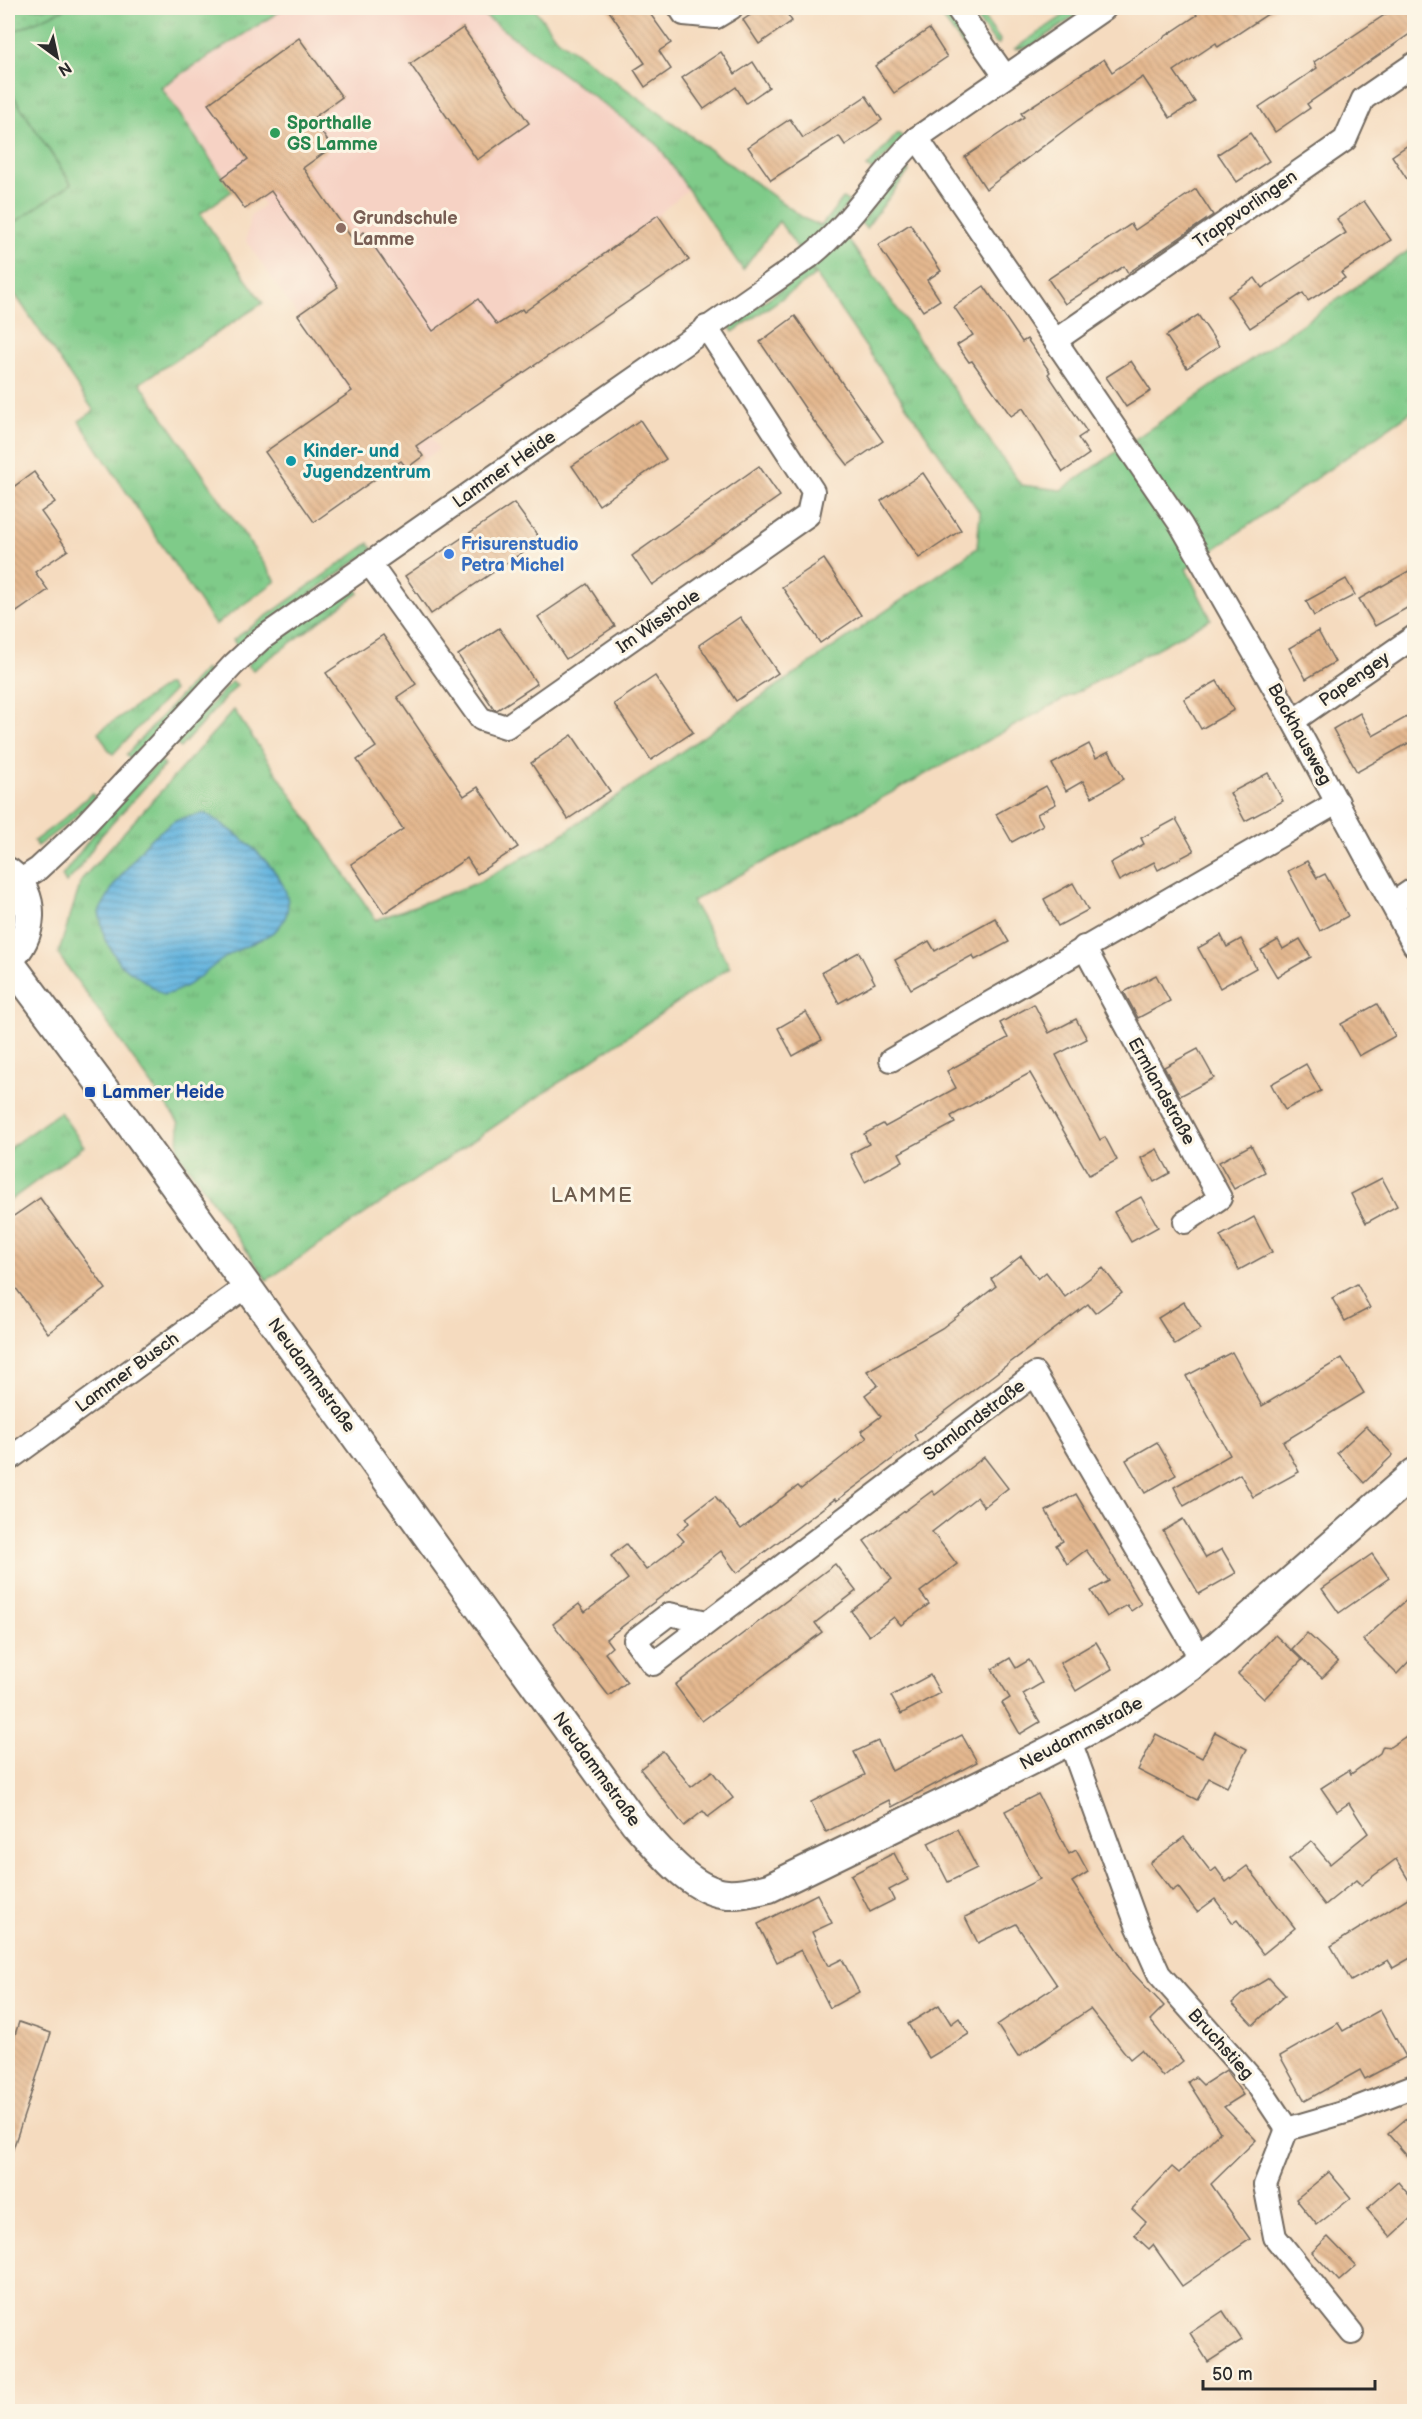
<svg xmlns="http://www.w3.org/2000/svg" width="1422" height="2419" font-family="'Balsamiq Sans',sans-serif">
	<defs>
		<pattern id="grass-tufts" width="24" height="20" patternUnits="userSpaceOnUse" patternTransform="scale(1.5)"><rect width="24" height="20" fill="#7fcb89"/><path d="M3 7l-1-3M5 7V3M7 7l1-3M15 17l-1-3M17 17v-4M19 17l1-3" fill="none" stroke="#6eae76"/></pattern>
		<pattern id="park-dots" width="8" height="8" patternUnits="userSpaceOnUse" patternTransform="scale(1.5)"><rect width="8" height="8" fill="#7fcb89"/><path d="M2 2h.1M6 6h.1" fill="none" stroke="#6eae76" stroke-width="1.8" stroke-linecap="round"/></pattern>
		<pattern id="water-rules" width="6" height="5" patternUnits="userSpaceOnUse" patternTransform="scale(1.5)"><rect width="6" height="5" fill="#65b5df"/><path d="M0 2.5h6" fill="none" stroke="#5393b5"/></pattern>
		<pattern id="building-back-hatch" width="6" height="6" patternUnits="userSpaceOnUse" patternTransform="scale(1.5)"><rect width="6" height="6" fill="#e4b88f"/><path d="M-1 5l2 2M0 0l6 6M5-1l2 2" fill="none" stroke="#c49e7c"/></pattern>
	</defs>
	<rect width="100%" height="100%" fill="#fcf5e5"/>
	<filter id="ink" filterUnits="userSpaceOnUse"><feTurbulence type="fractalNoise" baseFrequency=".0167" numOctaves="2"/><feDisplacementMap in="SourceGraphic" scale="12" xChannelSelector="R" yChannelSelector="G"/><feConvolveMatrix kernelMatrix="1 2 1 2 8 2 1 2 1" color-interpolation-filters="sRGB"/></filter>
	<filter id="wash" filterUnits="userSpaceOnUse"><feTurbulence type="fractalNoise" baseFrequency=".008" numOctaves="4" result="noise"/><feDisplacementMap in="SourceGraphic" scale="24" xChannelSelector="R" yChannelSelector="G"/><feGaussianBlur stdDeviation="1.35" result="paint"/><feColorMatrix in="noise" values="0 0 0 0 0 0 0 0 0 0 0 0 0 0 0 0 0 1.4 0 .05"/><feComposite in="paint" operator="in"/></filter>
	<g filter="url(#wash)">
		<rect width="100%" height="100%" fill="#f5dbbf"/>
		<!-- built -->
		<polygon fill="#f6d2c4" points="285,8 474,8 658,144 688,189 658,215 689,260 438,432 431,437 439,449 406,473 246,241 250,216 264,205 260,199 245,209 161,87"/>
		<!-- grass -->
		<g fill="url(#grass-tufts)" stroke="#557b5a" stroke-width="1.5">
			<polygon points="8,8 285,8 161,87 232,191 200,214 263,303 140,383 276,581 215,625 79,421 94,411 8,284 8,227 71,183 8,88"/>
			<polygon points="474,8 534,8 555,37 805,219 821,226 843,198 849,202 828,229 848,239 1021,485 1061,490 1414,247 1414,410 1186,569 1211,619 692,901 730,967 267,1280 178,1152 179,1123 58,954 82,879 234,710 376,920 477,883 546,845 977,548 980,513 779,221 743,270 657,144"/>
			<polygon points="935,8 943,8 976,55 976,63"/>
			<polygon points="969,8 977,8 1000,40 999,44 995,43"/>
			<polygon points="1075,8 1087,8 1030,47 1014,49"/>
			<polygon points="898,133 904,138 872,170 867,167"/>
			<polygon points="904,166 909,171 866,228 861,223"/>
			<polygon points="810,269 814,276 733,332 729,326"/>
			<polygon points="369,543 373,549 237,646 233,640"/>
			<polygon points="354,586 359,593 253,670 247,665 264,649"/>
			<polygon points="205,669 211,675 131,760 126,755"/>
			<polygon points="232,681 237,685 180,748 175,743"/>
			<polygon points="166,685 169,685 173,691 113,754 110,752 98,732"/>
			<polygon points="160,760 165,765 99,838 79,869 66,883 62,876 104,820"/>
			<polygon points="92,793 95,798 67,824 37,846 34,841 62,820"/>
			<polygon points="60,1112 84,1146 8,1202 8,1149"/>
		</g>
		<!-- park -->
		<polygon fill="url(#park-dots)" stroke="#557b5a" stroke-width="1.5" points="8,8 67,8 8,34"/>
		<!-- pitch -->
		<polygon fill="#7fcb89" stroke="#557b5a" stroke-width="1.5" points="8,88 71,184 8,227"/>
		<!-- water -->
		<path fill="url(#water-rules)" stroke="#487085" stroke-width="1.5" d="M205 813C233 830 316 887 278 928 268 939 240 947 226 957 202 973 193 987 164 995L121 965 105 940 99 912 114 885 148 841 175 820Z"/>
		<g id="blocks">
			<!-- building -->
			<g fill="url(#building-back-hatch)">
				<polygon points="607,8 646,8 671,43 659,51 671,69 645,87 634,70 645,63"/>
				<polygon points="761,8 783,8 792,21 759,44 743,20"/>
				<polygon points="1192,8 1277,8 1218,47 1216,43 1174,71 1195,102 1170,118 1143,77 1078,120 986,189 965,157 1024,117 1021,113 1104,59 1112,72 1197,15"/>
				<polygon points="1395,8 1414,8 1414,31 1307,104 1310,108 1275,132 1259,107 1317,68 1314,62"/>
				<polygon points="463,28 529,123 477,160 410,64"/>
				<polygon points="929,29 947,57 894,93 875,66"/>
				<polygon points="299,38 342,97 312,119 332,147 303,168 353,240 364,232 433,331 478,299 497,325 522,309 524,312 658,215 689,260 416,446 423,456 407,468 401,461 314,522 265,452 352,391 298,315 338,287 271,191 245,209 222,178 248,159 208,104"/>
				<polygon points="721,52 735,74 753,62 769,87 746,103 736,87 704,109 682,78"/>
				<polygon points="866,96 882,120 845,145 839,136 771,180 748,147 790,119 803,138"/>
				<polygon points="1250,133 1269,161 1237,182 1218,154"/>
				<polygon points="1414,141 1414,190 1392,156"/>
				<polygon points="1196,189 1213,215 1128,273 1124,266 1065,304 1048,279 1131,224 1135,230"/>
				<polygon points="1364,201 1391,240 1341,273 1345,278 1308,301 1303,293 1250,328 1228,296 1255,278 1262,288 1346,233 1337,219"/>
				<polygon points="910,224 941,271 927,280 940,300 923,311 878,245"/>
				<polygon points="984,286 1022,342 1027,339 1050,372 1048,374 1087,432 1078,438 1089,454 1063,472 1023,408 1011,416 972,361 969,362 957,345 973,335 954,307"/>
				<polygon points="1198,315 1219,346 1187,368 1166,336"/>
				<polygon points="795,316 883,441 848,465 813,420 760,342"/>
				<polygon points="1131,361 1151,391 1126,407 1106,377"/>
				<polygon points="640,420 666,459 599,505 572,466"/>
				<polygon points="759,466 780,496 652,585 632,556"/>
				<polygon points="34,472 55,502 41,512 68,550 35,572 48,590 8,618 8,491"/>
				<polygon points="923,473 961,530 919,558 881,501"/>
				<polygon points="514,503 541,540 431,614 405,576"/>
				<polygon points="824,559 861,615 820,643 782,587"/>
				<polygon points="1414,568 1414,604 1375,626 1359,599"/>
				<polygon points="1346,579 1355,595 1314,616 1306,601"/>
				<polygon points="587,584 615,626 566,659 538,617"/>
				<polygon points="740,617 778,673 736,701 699,645"/>
				<polygon points="499,628 537,684 497,710 494,709 458,655"/>
				<polygon points="1318,631 1335,662 1306,679 1289,648"/>
				<polygon points="383,635 416,684 397,697 464,796 478,787 518,847 477,874 467,858 384,913 351,864 403,829 357,760 376,747 326,673"/>
				<polygon points="655,676 693,732 651,760 614,704"/>
				<polygon points="1217,681 1234,710 1201,729 1184,699"/>
				<polygon points="1360,713 1373,736 1414,713 1414,740 1357,772 1333,729"/>
				<polygon points="572,735 610,791 568,819 531,763"/>
				<polygon points="1089,744 1096,758 1109,751 1124,779 1092,797 1083,781 1066,791 1052,764"/>
				<polygon points="1268,773 1283,801 1245,821 1230,793"/>
				<polygon points="1046,786 1056,804 1037,814 1043,825 1012,842 996,814"/>
				<polygon points="1176,819 1194,851 1158,870 1154,862 1119,881 1110,863 1144,844 1141,838"/>
				<polygon points="1307,861 1317,878 1325,874 1348,916 1320,931 1288,871"/>
				<polygon points="1073,883 1088,910 1058,926 1044,899"/>
				<polygon points="995,918 1009,942 975,960 973,955 911,989 895,960 929,941 935,951"/>
				<polygon points="1221,935 1227,947 1241,939 1256,968 1220,988 1198,948"/>
				<polygon points="1300,939 1311,957 1277,977 1261,950 1278,940 1283,949"/>
				<polygon points="859,952 875,983 839,1003 822,972"/>
				<polygon points="1156,975 1170,1001 1138,1018 1124,992"/>
				<polygon points="1034,1004 1049,1033 1076,1019 1087,1039 1056,1055 1100,1140 1105,1137 1117,1160 1089,1175 1030,1073 951,1116 955,1123 899,1153 903,1161 865,1182 850,1154 869,1144 864,1134 883,1124 885,1127 956,1088 947,1071 1008,1038 1000,1023"/>
				<polygon points="1377,1004 1395,1036 1359,1056 1341,1024"/>
				<polygon points="806,1012 822,1040 793,1056 778,1028"/>
				<polygon points="1198,1049 1214,1078 1180,1096 1164,1067"/>
				<polygon points="1306,1064 1321,1091 1285,1110 1271,1084"/>
				<polygon points="1251,1145 1265,1172 1234,1189 1219,1162"/>
				<polygon points="1157,1149 1170,1173 1154,1182 1141,1158"/>
				<polygon points="1382,1178 1397,1206 1366,1223 1351,1194"/>
				<polygon points="1141,1197 1158,1227 1131,1242 1114,1212"/>
				<polygon points="40,1198 106,1289 48,1333 8,1277 8,1220"/>
				<polygon points="1254,1217 1272,1252 1239,1270 1220,1236"/>
				<polygon points="1021,1256 1038,1279 1046,1272 1065,1297 1103,1268 1122,1293 1095,1313 1088,1304 914,1435 917,1440 870,1476 836,1501 835,1499 737,1573 721,1551 606,1639 612,1647 605,1653 627,1682 609,1696 553,1624 579,1604 585,1612 628,1579 611,1556 626,1544 646,1570 684,1541 677,1533 689,1523 686,1518 715,1496 741,1529 798,1486 801,1489 867,1438 861,1431 881,1416 865,1395 878,1385 867,1371 942,1328 996,1286 991,1279"/>
				<polygon points="1357,1284 1370,1308 1345,1321 1332,1298"/>
				<polygon points="1184,1302 1201,1329 1175,1345 1158,1318"/>
				<polygon points="1232,1352 1262,1406 1342,1358 1364,1393 1283,1442 1299,1472 1253,1497 1240,1474 1184,1506 1174,1487 1230,1455 1186,1376"/>
				<polygon points="1366,1426 1393,1455 1364,1483 1337,1453"/>
				<polygon points="1157,1442 1176,1475 1145,1493 1126,1460"/>
				<polygon points="984,1457 1008,1488 984,1507 977,1497 932,1532 957,1564 920,1592 929,1604 901,1625 894,1617 869,1636 851,1611 892,1579 864,1541 932,1491 935,1495"/>
				<polygon points="1076,1494 1141,1604 1131,1611 1127,1605 1107,1617 1091,1591 1109,1581 1086,1550 1067,1564 1056,1545 1063,1541 1046,1511"/>
				<polygon points="1183,1519 1206,1558 1222,1549 1236,1573 1199,1594 1163,1531"/>
				<polygon points="1372,1554 1389,1578 1339,1613 1322,1589"/>
				<polygon points="835,1564 856,1591 815,1623 822,1632 702,1721 675,1685"/>
				<polygon points="1414,1593 1414,1656 1397,1674 1363,1640"/>
				<polygon points="1307,1633 1338,1662 1322,1678 1292,1649"/>
				<polygon points="1275,1635 1302,1660 1264,1699 1238,1674"/>
				<polygon points="1096,1642 1112,1669 1076,1691 1060,1663"/>
				<polygon points="1010,1658 1016,1668 1029,1660 1042,1683 1023,1694 1040,1722 1020,1734 1002,1703 1010,1698 992,1669"/>
				<polygon points="930,1675 940,1693 901,1714 891,1696"/>
				<polygon points="1414,1731 1414,1889 1396,1859 1361,1885 1356,1880 1325,1905 1289,1859 1311,1841 1330,1864 1368,1833 1349,1803 1337,1811 1321,1788 1349,1770 1351,1774 1380,1753 1383,1746 1390,1747"/>
				<polygon points="1215,1732 1247,1749 1227,1787 1209,1778 1197,1800 1138,1770 1156,1734 1202,1758"/>
				<polygon points="962,1735 977,1762 892,1807 889,1800 826,1832 811,1802 865,1775 854,1752 878,1741 892,1771"/>
				<polygon points="663,1751 691,1787 712,1771 733,1798 708,1817 703,1811 684,1826 640,1769"/>
				<polygon points="1038,1794 1069,1854 1076,1850 1088,1872 1072,1882 1131,1971 1164,2006 1150,2020 1183,2061 1163,2077 1141,2050 1130,2059 1090,2009 1018,2057 997,2025 1057,1985 1016,1924 978,1943 965,1917 1040,1879 1005,1811"/>
				<polygon points="957,1829 977,1868 948,1882 928,1843"/>
				<polygon points="1184,1837 1211,1872 1216,1868 1226,1882 1247,1866 1295,1928 1263,1954 1237,1920 1233,1923 1215,1899 1197,1912 1178,1887 1172,1891 1150,1863"/>
				<polygon points="894,1853 908,1880 889,1890 894,1900 870,1912 851,1875"/>
				<polygon points="817,1894 832,1923 812,1932 828,1966 842,1959 859,1992 830,2008 801,1950 777,1962 758,1924"/>
				<polygon points="1414,1894 1414,1956 1393,1968 1388,1960 1351,1981 1331,1946"/>
				<polygon points="1269,1978 1285,1995 1253,2025 1232,2003 1242,1994"/>
				<polygon points="939,2005 951,2024 959,2018 969,2034 929,2058 908,2024"/>
				<polygon points="1380,2010 1406,2057 1365,2079 1360,2070 1305,2101 1280,2056 1338,2023 1343,2031"/>
				<polygon points="19,2022 51,2033 11,2155 8,2154 8,2057"/>
				<polygon points="1226,2070 1243,2095 1224,2107 1256,2140 1211,2184 1250,2239 1182,2286 1153,2245 1149,2249 1134,2235 1146,2222 1132,2209 1172,2167 1179,2173 1220,2132 1188,2082 1195,2077 1203,2085"/>
				<polygon points="1414,2112 1414,2164 1388,2134"/>
				<polygon points="1329,2172 1351,2198 1317,2225 1296,2199"/>
				<polygon points="1398,2182 1414,2201 1414,2216 1391,2237 1367,2209"/>
				<polygon points="1328,2237 1356,2266 1339,2281 1312,2252"/>
				<polygon points="1223,2311 1242,2340 1208,2362 1190,2333"/>
			</g>
		</g>
	</g>
	<g filter="url(#ink)">
		<use href="#blocks" fill-opacity="0" stroke="#72695f" stroke-width="1.5"/>
		<g fill="none" stroke-linecap="round" stroke-linejoin="round">
			<defs>
				<g id="minor">
					<polyline points="680,8 684,14 716,17 731,8"/>
					<polyline points="957,8 1005,76"/>
					<polyline points="917,138 1181,525 1293,721 1414,945"/>
					<polyline points="1056,340 1345,140 1363,99 1414,64"/>
					<polyline points="369,563 481,719 506,727 808,515 813,491 706,327"/>
					<polyline points="1293,721 1414,637"/>
					<path d="M18 882 38 869 80 830 233 665 261 639 809 257C852 223 878 176 917 138L1105 8"/>
					<polyline points="1392,904 1414,889"/>
					<polyline points="1084,947 1220,1198 1185,1222"/>
					<polyline points="891,1060 1338,802"/>
					<polyline points="8,1460 247,1286"/>
					<polyline points="707,1622 669,1614 635,1640 653,1664 1035,1374 1201,1659"/>
					<polyline points="1070,1741 1137,1925 1159,1974 1259,2087 1287,2129"/>
					<polyline points="1287,2129 1265,2185 1275,2237 1352,2333"/>
					<polyline points="1287,2129 1349,2111 1414,2086"/>
				</g>
				<g id="major">
					<path d="M8 872C38 894 34 938 8 960"/>
					<path d="M8 960 116 1105 635 1823C659 1849 690 1891 727 1894 741 1895 755 1891 769 1888 842 1853 914 1817 987 1782 1071 1740 1146 1705 1218 1645L1414 1473"/>
				</g>
			</defs>
			<!-- minor casing -->
			<use href="#minor" stroke="#72695f" stroke-width="26"/>
			<!-- major casing -->
			<use href="#major" stroke="#72695f" stroke-width="32"/>
			<!-- minor -->
			<use href="#minor" stroke="#fff" stroke-width="22"/>
			<!-- major -->
			<use href="#major" stroke="#fff" stroke-width="28"/>
		</g>
	</g>
	<!-- markers -->
	<circle fill="#2e9e5b" stroke="#fcf5e5" stroke-width="2" cx="275" cy="133" r="6"/>
	<circle fill="#8d6e63" stroke="#fcf5e5" stroke-width="2" cx="341" cy="228" r="6"/>
	<circle fill="#0f9aa8" stroke="#fcf5e5" stroke-width="2" cx="291" cy="461" r="6"/>
	<circle fill="#3f7fe0" stroke="#fcf5e5" stroke-width="2" cx="449" cy="554" r="6"/>
	<rect fill="#1a4fb4" stroke="#fcf5e5" stroke-width="2" x="84" y="1086" width="12" height="12" rx="3"/>
	<g text-anchor="middle" stroke-width="6" stroke-linejoin="round" paint-order="stroke">
		<!-- leisure labels -->
		<g font-size="18" font-weight="bold" fill="#27864d" stroke="#fcf5e5" text-anchor="start">
			<text x="287" y="129">Sporthalle<tspan x="287" dy="21">GS Lamme</tspan></text>
		</g>
		<!-- street labels -->
		<g font-size="18" fill="#2b2b2b" stroke="#fcf5e5">
			<text transform="translate(1245 209) rotate(-35)" y="6">Trappvorlingen</text>
			<text transform="translate(504 469) rotate(-35)" y="6">Lammer Heide</text>
			<text transform="translate(658 621) rotate(-35)" y="6">Im Wisshole</text>
			<text transform="translate(1354 679) rotate(-35)" y="6">Papengey</text>
			<text transform="translate(1300 734) rotate(61)" y="6">Backhausweg</text>
			<text transform="translate(1162 1091) rotate(61)" y="6">Ermlandstraße</text>
			<text transform="translate(127 1372) rotate(-36)" y="6">Lammer Busch</text>
			<text transform="translate(312 1375) rotate(54)" y="6">Neudammstraße</text>
			<text transform="translate(974 1420) rotate(-37)" y="6">Samlandstraße</text>
			<text transform="translate(1081 1733) rotate(-28)" y="6">Neudammstraße</text>
			<text transform="translate(597 1769) rotate(54)" y="6">Neudammstraße</text>
			<text transform="translate(1221 2044) rotate(48)" y="6">Bruchstieg</text>
		</g>
		<!-- education labels -->
		<g font-size="18" font-weight="bold" fill="#785e54" stroke="#fcf5e5" text-anchor="start">
			<text x="353" y="224">Grundschule<tspan x="353" dy="21">Lamme</tspan></text>
		</g>
		<!-- culture labels -->
		<g font-size="18" font-weight="bold" fill="#0d838f" stroke="#fcf5e5" text-anchor="start">
			<text x="303" y="457">Kinder- und<tspan x="303" dy="21">Jugendzentrum</tspan></text>
		</g>
		<!-- shop labels -->
		<g font-size="18" font-weight="bold" fill="#366cbe" stroke="#fcf5e5" text-anchor="start">
			<text x="461" y="550">Frisurenstudio<tspan x="461" dy="21">Petra Michel</tspan></text>
		</g>
		<!-- transit labels -->
		<g font-size="18" font-weight="bold" fill="#164399" stroke="#fcf5e5" text-anchor="start">
			<text x="102" y="1098">Lammer Heide</text>
		</g>
		<!-- quarter labels -->
		<g font-size="21" letter-spacing="1.5" fill="#6c5c4e" stroke="#fcf5e5">
			<text x="592" y="1202">LAMME</text>
		</g>
	</g>
	<!-- margin -->
	<rect width="1422" height="2419" fill="none" stroke="#fcf5e5" stroke-width="30"/>
	<!-- north arrow -->
	<g transform="translate(57 57) rotate(147)" stroke="#fcf5e5" stroke-width="4.5" paint-order="stroke">
	<path d="M0-4.5L10 22L0 15L-10 22Z" fill="#2b2b2b"/>
	<text y="-9" font-size="16" font-weight="bold" text-anchor="middle" fill="#2b2b2b">N</text>
	</g>
	<!-- scale -->
	<path d="M1203 2380v9h172v-9" fill="none" stroke="#2b2b2b" stroke-width="3"/>
	<text x="1212" y="2380" font-size="18" fill="#2b2b2b" stroke="#fcf5e5" stroke-width="4.5" paint-order="stroke">50 m</text>
</svg>
